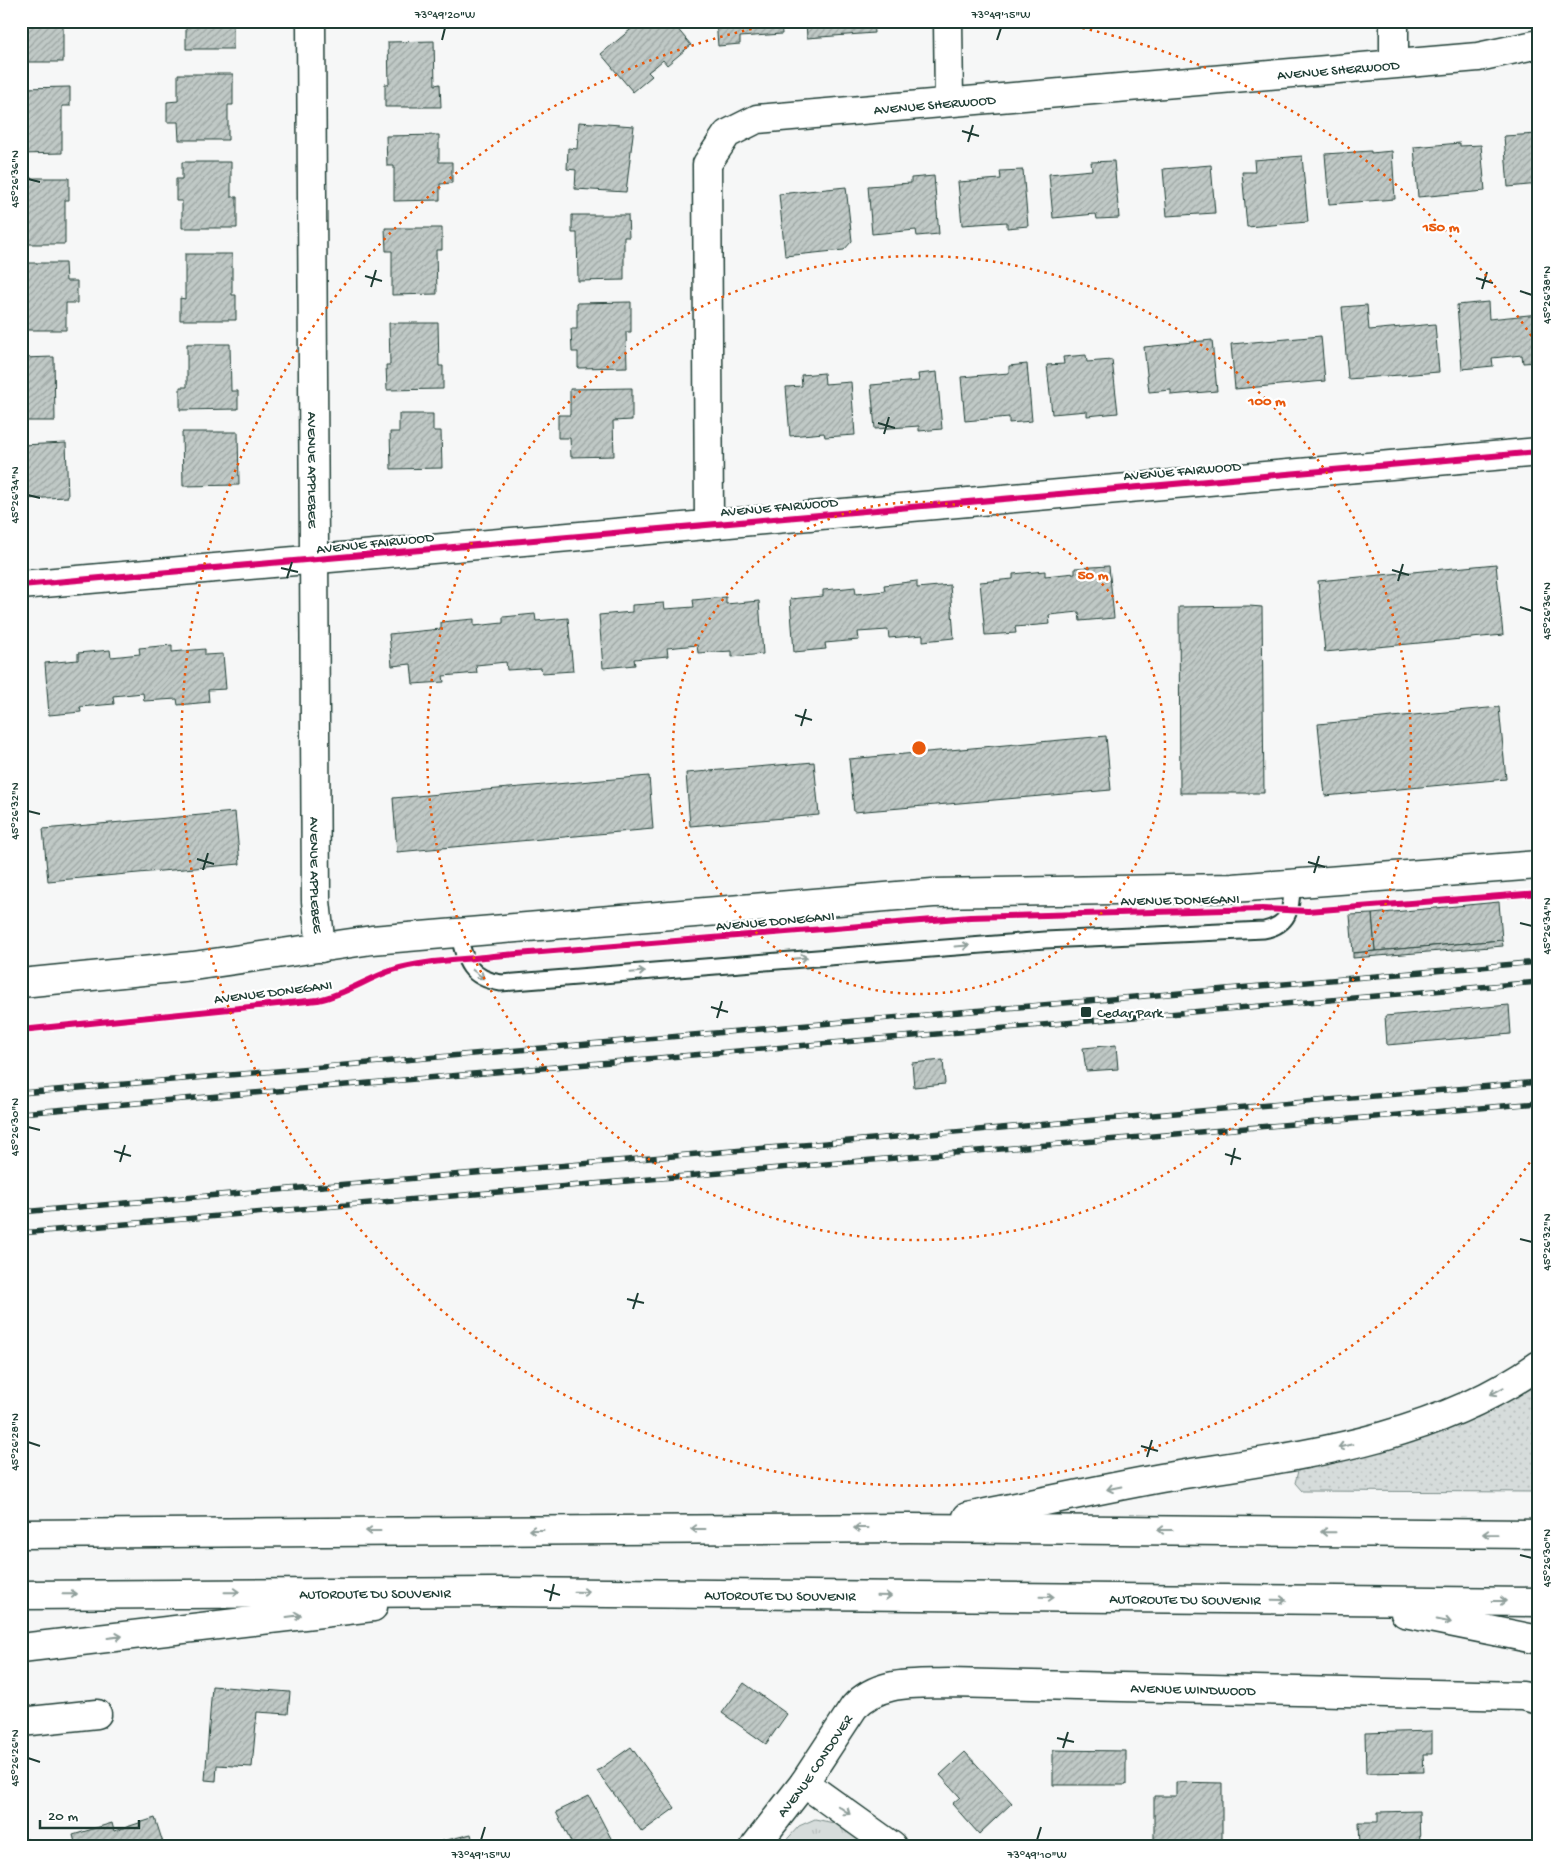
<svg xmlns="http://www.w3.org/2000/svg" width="1560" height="1867" font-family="'Gochi Hand',sans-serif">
	<defs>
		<pattern id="grass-dots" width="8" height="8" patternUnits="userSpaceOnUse" patternTransform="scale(1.25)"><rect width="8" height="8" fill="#d6dcdb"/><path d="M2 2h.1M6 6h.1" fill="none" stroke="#b7bebd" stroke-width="1.8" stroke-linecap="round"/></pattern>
		<pattern id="park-tufts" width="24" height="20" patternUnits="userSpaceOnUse" patternTransform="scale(1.25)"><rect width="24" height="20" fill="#d6dcdb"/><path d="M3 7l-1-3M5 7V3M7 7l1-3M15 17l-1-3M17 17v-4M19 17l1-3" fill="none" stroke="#b7bebd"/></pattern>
		<pattern id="building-hatch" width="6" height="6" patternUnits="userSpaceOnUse" patternTransform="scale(1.25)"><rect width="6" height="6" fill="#c0c9c6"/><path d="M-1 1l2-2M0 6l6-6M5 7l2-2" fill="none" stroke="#9ba4a2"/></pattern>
	</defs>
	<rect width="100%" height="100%" fill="#f6f7f7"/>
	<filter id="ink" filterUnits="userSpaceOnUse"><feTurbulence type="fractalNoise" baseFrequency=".02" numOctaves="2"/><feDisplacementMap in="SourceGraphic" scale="10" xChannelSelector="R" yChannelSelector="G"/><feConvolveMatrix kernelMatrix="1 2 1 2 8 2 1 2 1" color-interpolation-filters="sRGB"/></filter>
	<g filter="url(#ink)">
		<!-- grass -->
		<polygon fill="url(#grass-dots)" stroke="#7a8c88" points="1539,1381 1539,1492 1302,1491 1295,1483 1298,1471 1309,1463"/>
		<!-- park -->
		<polygon fill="url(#park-tufts)" stroke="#7a8c88" points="815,1819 834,1823 868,1846 781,1846 799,1826"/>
		<!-- building -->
		<g fill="url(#building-hatch)" stroke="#1f3d34">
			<rect x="21" y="21" width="42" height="41"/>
			<polygon points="186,21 229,21 229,25 233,25 233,49 186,49"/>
			<polygon points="633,21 671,21 691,45 667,65 663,60 656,66 648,72 652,76 633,92 601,54 636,25"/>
			<polygon points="716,21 781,21 782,34 740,37 740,44 718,46"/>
			<polygon points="806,21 873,21 874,33 807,38"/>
			<polygon points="1025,21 1058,21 1058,23 1025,24"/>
			<polygon points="434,41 435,85 440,84 441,107 385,107 385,84 389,84 388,42"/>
			<polygon points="178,74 233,74 233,105 228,105 228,140 179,140 178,122 167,122 167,102 178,101"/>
			<polygon points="70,87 70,106 62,106 62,153 21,154 21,88"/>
			<polygon points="579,122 634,126 626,192 575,189 576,170 567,169 568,148 577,149"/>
			<polygon points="1538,134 1539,184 1508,187 1504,136"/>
			<polygon points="439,135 439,162 452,162 452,183 440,184 440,200 394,201 394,166 387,166 386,136"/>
			<polygon points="1460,143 1460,146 1481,145 1485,191 1418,197 1414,147"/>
			<polygon points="1371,151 1371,153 1392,151 1395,199 1329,204 1325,154"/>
			<polygon points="1302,156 1308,222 1247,227 1242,172 1255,172 1254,160"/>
			<polygon points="1114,161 1119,218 1097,219 1096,214 1053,218 1049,174 1092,170 1091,162"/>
			<polygon points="182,162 231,162 231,197 237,197 237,228 182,228 182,201 176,201 176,179 182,179"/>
			<polygon points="1211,165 1215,213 1167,216 1163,169"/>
			<polygon points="1023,170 1028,226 1007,228 1007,222 962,225 958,182 1001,179 1000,171"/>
			<polygon points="934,176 939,234 917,236 916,230 872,234 868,186 911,183 911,178"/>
			<polygon points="21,178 69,178 69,200 65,200 65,244 21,244"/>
			<polygon points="846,187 852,241 844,250 785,256 779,194"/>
			<polygon points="572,215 628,215 629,237 624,237 624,280 578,281 577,233 572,233"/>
			<polygon points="385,228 442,228 442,250 436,250 437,294 392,295 392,251 386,251"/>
			<polygon points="185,254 232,254 232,295 236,295 236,320 180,320 180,298 185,299"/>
			<polygon points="21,263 65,263 66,281 77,281 77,303 66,303 66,330 21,330"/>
			<polygon points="631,302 631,332 626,332 627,367 578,368 578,352 572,352 571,329 577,329 577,303"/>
			<polygon points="1488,302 1489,319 1539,314 1539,362 1523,363 1522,355 1492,358 1493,366 1462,369 1457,305"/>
			<polygon points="1367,305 1369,330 1435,324 1439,372 1348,379 1342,307"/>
			<polygon points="389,323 438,323 439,366 443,366 443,389 387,390 386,365 390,365"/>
			<polygon points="1321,336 1325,381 1235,389 1231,344"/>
			<polygon points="1212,340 1217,391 1171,395 1171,390 1149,392 1144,347"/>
			<polygon points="187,344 230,344 231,391 238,391 238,409 180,410 180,387 187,387"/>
			<polygon points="1086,355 1087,362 1112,360 1118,413 1087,416 1087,411 1052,414 1047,365 1064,364 1063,357"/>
			<polygon points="54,357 55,421 21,421 21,358"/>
			<polygon points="1027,364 1032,421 1009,423 1009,417 965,421 961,377 1009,373 1009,366"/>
			<polygon points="937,372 942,429 919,431 919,426 875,429 871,385 919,381 918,374"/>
			<polygon points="824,373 825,384 851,382 855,435 825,437 824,433 790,436 786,387 802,386 801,375"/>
			<polygon points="632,388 632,420 613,421 614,456 571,457 570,438 558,438 558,415 570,415 570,389"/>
			<polygon points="399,414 433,414 433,431 441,431 442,468 391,469 390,432 399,432"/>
			<polygon points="182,432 238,432 239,485 183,486"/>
			<polygon points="66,443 68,497 21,499 21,445"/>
			<polygon points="1496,564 1503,635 1325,652 1318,581"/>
			<polygon points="1109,566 1114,618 1080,621 1079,612 1049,615 1050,624 1015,627 1016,633 985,635 980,582 1013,579 1013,574 1045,571 1045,576 1075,573 1075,568"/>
			<polygon points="917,581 917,588 950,585 954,638 923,641 923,635 889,638 888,630 858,632 859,640 825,643 826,649 794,652 790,599 823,596 823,590 846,588 855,587 856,594 885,591 884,585"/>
			<polygon points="726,597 726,604 759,601 763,654 732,657 732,651 698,653 697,645 667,648 668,656 634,659 635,665 603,668 599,615 632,612 632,605 664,603 665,609 694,607 693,600"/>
			<polygon points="1249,606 1262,607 1264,793 1180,793 1179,607"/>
			<polygon points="535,614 536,621 568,618 573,671 542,673 541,668 507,670 506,662 476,665 477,673 443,676 444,682 413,684 411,664 392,666 389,634 441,629 441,622 474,619 474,626 503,623 503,617"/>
			<polygon points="172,645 172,652 205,649 205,655 223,654 226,689 208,690 209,702 178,705 177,699 144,701 143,693 113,696 114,704 80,707 81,712 49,715 45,663 78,660 78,653 110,650 111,657 140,654 139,648"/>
			<polygon points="1499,707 1506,779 1325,796 1318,724"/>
			<polygon points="1106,736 1111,790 854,812 849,759"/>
			<polygon points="814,762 819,815 690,826 686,773"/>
			<polygon points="649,776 653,829 397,852 393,798"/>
			<polygon points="235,812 240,864 48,881 43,829"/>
			<polygon points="1499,902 1502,940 1375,951 1372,914"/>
			<polygon points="1372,914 1375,951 1353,953 1350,915"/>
			<polygon points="1502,940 1503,946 1353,958 1353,953"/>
			<polygon points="1509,1005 1511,1034 1387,1045 1385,1016"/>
			<polygon points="1116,1045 1118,1069 1086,1071 1083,1048"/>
			<polygon points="943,1060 945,1084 914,1087 912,1063"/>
			<polygon points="744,1683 787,1714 766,1744 722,1713"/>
			<polygon points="212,1686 290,1692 288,1714 257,1712 252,1767 217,1765 216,1781 205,1780"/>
			<polygon points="1432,1731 1432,1754 1423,1754 1424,1772 1366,1773 1365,1733"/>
			<polygon points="631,1747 675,1808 642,1832 597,1771"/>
			<polygon points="1053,1750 1126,1751 1126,1785 1053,1785"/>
			<polygon points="965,1752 1012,1803 979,1834 952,1804 960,1797 940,1775"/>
			<polygon points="1176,1782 1222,1783 1222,1846 1154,1846 1154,1796 1176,1796"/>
			<polygon points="589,1796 615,1846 573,1846 556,1812"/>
			<polygon points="1419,1811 1420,1846 1360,1846 1359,1822 1378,1822 1378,1812"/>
			<polygon points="155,1818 164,1846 76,1846 73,1835 112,1823 114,1831"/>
			<polygon points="471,1834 474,1846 423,1846"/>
			<polygon points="28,1839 29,1846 21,1846 21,1840"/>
		</g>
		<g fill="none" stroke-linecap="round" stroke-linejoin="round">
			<defs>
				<path id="lane" d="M458 932C465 961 468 978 501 983L1045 940 1264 930C1289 925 1292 909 1292 885"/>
				<g id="street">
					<path id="s1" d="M311 21 316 901 321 948"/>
					<polyline points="948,21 949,102"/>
					<polyline points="1394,21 1394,63"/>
					<path id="s2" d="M709 525 707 164 727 134 757 119 1478 57 1539 44"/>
					<polyline points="21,585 1539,452"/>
					<polyline points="21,983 193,966 372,940 933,893 1233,888 1539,865"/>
					<polyline points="21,1722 97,1714"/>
					<polyline points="804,1783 892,1846"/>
					<path id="s3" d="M755 1846 804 1783 854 1707C879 1680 915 1684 949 1683L1523 1696 1539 1700"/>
				</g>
				<g id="highway">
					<path d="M967 1517C1032 1504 1096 1490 1161 1478 1291 1456 1427 1444 1539 1365"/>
					<polyline points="21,1534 909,1528 1539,1534"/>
					<path id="s4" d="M21 1595 498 1592 1539 1602"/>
					<polyline points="1405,1613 1539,1640"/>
					<polyline points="21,1648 373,1607"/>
				</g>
			</defs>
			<!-- lane casing -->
			<use href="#lane" stroke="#1f3d34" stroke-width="19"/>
			<!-- street casing -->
			<use href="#street" stroke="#1f3d34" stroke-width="31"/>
			<!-- highway casing -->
			<use href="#highway" stroke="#1f3d34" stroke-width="31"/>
			<!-- lane -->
			<use href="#lane" stroke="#fff" stroke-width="15"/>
			<!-- street -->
			<use href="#street" stroke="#fff" stroke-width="28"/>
			<!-- highway -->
			<use href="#highway" stroke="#fff" stroke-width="28"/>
			<defs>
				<g id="rail">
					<polyline points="21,1093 1539,962"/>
					<polyline points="21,1113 1539,982"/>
					<polyline points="21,1212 1539,1082"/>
					<polyline points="21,1233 1539,1103"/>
				</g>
			</defs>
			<!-- rail casing -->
			<use href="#rail" stroke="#1f3d34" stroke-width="5.5"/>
			<!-- rail -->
			<use href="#rail" stroke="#fff" stroke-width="4" stroke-dasharray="11" stroke-linecap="butt"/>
			<defs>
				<g id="cycleway">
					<polyline points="21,585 1539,452"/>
					<path d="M21 1030 318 1000C346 994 366 979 393 970 421 961 462 960 493 956L970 917 1262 909 1308 911 1539 893"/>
				</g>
			</defs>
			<!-- cycleway casing -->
			<use href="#cycleway" stroke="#fff" stroke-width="9"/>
			<!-- cycleway -->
			<use href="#cycleway" stroke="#d6006c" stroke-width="6"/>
		</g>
		<!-- one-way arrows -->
		<defs><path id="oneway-shaft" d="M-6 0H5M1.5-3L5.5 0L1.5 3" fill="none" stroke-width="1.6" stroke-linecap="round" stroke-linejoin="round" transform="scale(1.25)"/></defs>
		<g stroke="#8f9e9a">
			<use href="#oneway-shaft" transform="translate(962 946) rotate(-4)"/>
			<use href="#oneway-shaft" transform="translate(800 958) rotate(-5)"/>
			<use href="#oneway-shaft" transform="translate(638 972) rotate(-5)"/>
			<use href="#oneway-shaft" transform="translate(478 974) rotate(37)"/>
			<use href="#oneway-shaft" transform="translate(1497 1391) rotate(151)"/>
			<use href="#oneway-shaft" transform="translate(1345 1446) rotate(167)"/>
			<use href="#oneway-shaft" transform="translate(1114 1488) rotate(169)"/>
			<use href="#oneway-shaft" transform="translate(861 1528) rotate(180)"/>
			<use href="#oneway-shaft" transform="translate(698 1529) rotate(180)"/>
			<use href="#oneway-shaft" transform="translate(536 1530) rotate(180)"/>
			<use href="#oneway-shaft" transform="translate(1165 1530) rotate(-180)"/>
			<use href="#oneway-shaft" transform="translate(373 1531) rotate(180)"/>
			<use href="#oneway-shaft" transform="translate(1328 1532) rotate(-179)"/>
			<use href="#oneway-shaft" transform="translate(1490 1534) rotate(-179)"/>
			<use href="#oneway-shaft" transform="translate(232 1592) rotate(-1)"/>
			<use href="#oneway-shaft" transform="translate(582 1592) rotate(1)"/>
			<use href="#oneway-shaft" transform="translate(70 1594) rotate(-1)"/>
			<use href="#oneway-shaft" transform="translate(884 1596) rotate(1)"/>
			<use href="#oneway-shaft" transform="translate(1047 1597) rotate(1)"/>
			<use href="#oneway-shaft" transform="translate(1279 1600) rotate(1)"/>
			<use href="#oneway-shaft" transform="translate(1499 1601)"/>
			<use href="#oneway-shaft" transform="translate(294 1616) rotate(-7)"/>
			<use href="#oneway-shaft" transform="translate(1444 1621) rotate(12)"/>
			<use href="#oneway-shaft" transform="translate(115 1637) rotate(-7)"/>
			<use href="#oneway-shaft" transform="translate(844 1810) rotate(35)"/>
		</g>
	</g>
	<!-- ticks -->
	<path fill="none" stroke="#1f3d34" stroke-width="2" d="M442 40 445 28M997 40 1001 28M962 131 979 136M968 142 973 125M28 179 40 182M365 276 382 281M1476 278 1493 283M371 287 376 270M1482 289 1487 272M1520 291 1532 295M878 423 895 428M884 434 889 417M28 495 40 498M281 568 298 572M1392 570 1409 575M287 578 292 562M1398 581 1403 564M1520 607 1532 611M795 715 812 720M801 726 806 709M28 811 40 814M197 859 214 864M1308 862 1325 867M203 870 208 853M1314 873 1319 856M1520 923 1532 926M711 1007 728 1012M717 1018 722 1001M28 1127 40 1130M114 1151 131 1156M1225 1154 1241 1159M120 1162 125 1145M1231 1165 1235 1148M1520 1239 1532 1242M627 1299 644 1303M633 1309 638 1293M28 1442 40 1446M1141 1446 1158 1451M1147 1457 1152 1440M1520 1555 1532 1558M544 1590 560 1595M550 1601 554 1584M1057 1738 1074 1742M1063 1748 1068 1732M28 1758 40 1762M481 1840 485 1827M1037 1840 1041 1827"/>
	<!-- distance rings -->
	<g fill="none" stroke="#e8590c" stroke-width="2.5" stroke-dasharray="2.5 5">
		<circle cx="919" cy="748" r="246"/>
		<circle cx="919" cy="748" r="492"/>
		<path d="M1538 1150A738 738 0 1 1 785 22M1053 22A738 738 0 0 1 1538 346"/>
	</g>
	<!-- markers -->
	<rect fill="#1f3d34" stroke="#fff" stroke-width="2" x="1080" y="1006" width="12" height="12" rx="2.5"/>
	<g text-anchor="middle" stroke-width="4.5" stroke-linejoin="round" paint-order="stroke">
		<!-- street labels -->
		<g font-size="14" fill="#1f3d34" stroke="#fff">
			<text dy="5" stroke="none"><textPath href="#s2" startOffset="1014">AVENUE SHERWOOD</textPath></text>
			<text dy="5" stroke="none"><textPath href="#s2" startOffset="609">AVENUE SHERWOOD</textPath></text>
			<text dy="5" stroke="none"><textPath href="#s1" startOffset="449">AVENUE APPLEBEE</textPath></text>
			<text transform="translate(1182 470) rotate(-5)" y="5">AVENUE FAIRWOOD</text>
			<text transform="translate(779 506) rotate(-5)" y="5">AVENUE FAIRWOOD</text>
			<text transform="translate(375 542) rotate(-6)" y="5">AVENUE FAIRWOOD</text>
			<text dy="5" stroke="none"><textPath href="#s1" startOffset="854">AVENUE APPLEBEE</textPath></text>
			<text transform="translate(1180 899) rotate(-1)" y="5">AVENUE DONEGANI</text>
			<text transform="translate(775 920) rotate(-5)" y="5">AVENUE DONEGANI</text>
			<text transform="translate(273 991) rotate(-7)" y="5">AVENUE DONEGANI</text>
			<text dy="5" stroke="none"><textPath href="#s4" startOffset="354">AUTOROUTE DU SOUVENIR</textPath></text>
			<text dy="5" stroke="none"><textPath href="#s4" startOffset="759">AUTOROUTE DU SOUVENIR</textPath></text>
			<text dy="5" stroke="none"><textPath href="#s4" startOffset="1164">AUTOROUTE DU SOUVENIR</textPath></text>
			<text dy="5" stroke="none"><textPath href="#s3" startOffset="516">AVENUE WINDWOOD</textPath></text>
			<text dy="5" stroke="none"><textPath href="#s3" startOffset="100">AVENUE CONDOVER</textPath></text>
		</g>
		<!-- poi labels -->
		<g font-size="14" fill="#1f3d34" stroke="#fff" text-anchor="start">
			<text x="1097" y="1017">Cedar Park</text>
		</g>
	</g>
	<circle cx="919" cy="748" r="8" fill="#e8590c" stroke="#fff" stroke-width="2.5"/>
	<g font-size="15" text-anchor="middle" font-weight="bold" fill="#e8590c" stroke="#fff" stroke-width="4.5" stroke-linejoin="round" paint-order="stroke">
		<text x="1441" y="231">150 m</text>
		<text x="1267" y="405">100 m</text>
		<text x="1093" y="579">50 m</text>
	</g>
	<!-- margin -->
	<rect width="1560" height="1867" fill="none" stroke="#fff" stroke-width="55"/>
	<!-- scale -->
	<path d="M40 1820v8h99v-8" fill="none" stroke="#1f3d34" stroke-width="2.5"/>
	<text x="48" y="1820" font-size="15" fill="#1f3d34" stroke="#ffffff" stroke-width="4" paint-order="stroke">20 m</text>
	<rect x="28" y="28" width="1504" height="1812" fill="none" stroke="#1f3d34" stroke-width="2"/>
	<g font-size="12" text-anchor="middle" fill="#1f3d34">
		<text x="445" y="18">73°49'20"W</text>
		<text x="1001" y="18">73°49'15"W</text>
		<text transform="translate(14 179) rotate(-90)" y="4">45°26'36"N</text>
		<text transform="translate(1546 295) rotate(-90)" y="4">45°26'38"N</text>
		<text transform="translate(14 495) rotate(-90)" y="4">45°26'34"N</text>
		<text transform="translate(1546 611) rotate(-90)" y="4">45°26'36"N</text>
		<text transform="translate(14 811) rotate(-90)" y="4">45°26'32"N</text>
		<text transform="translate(1546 926) rotate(-90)" y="4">45°26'34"N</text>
		<text transform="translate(14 1127) rotate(-90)" y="4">45°26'30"N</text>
		<text transform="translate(1546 1242) rotate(-90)" y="4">45°26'32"N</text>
		<text transform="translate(14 1442) rotate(-90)" y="4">45°26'28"N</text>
		<text transform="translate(1546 1558) rotate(-90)" y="4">45°26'30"N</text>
		<text transform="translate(14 1758) rotate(-90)" y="4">45°26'26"N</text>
		<text x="481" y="1858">73°49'15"W</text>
		<text x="1037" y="1858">73°49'10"W</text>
	</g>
</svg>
